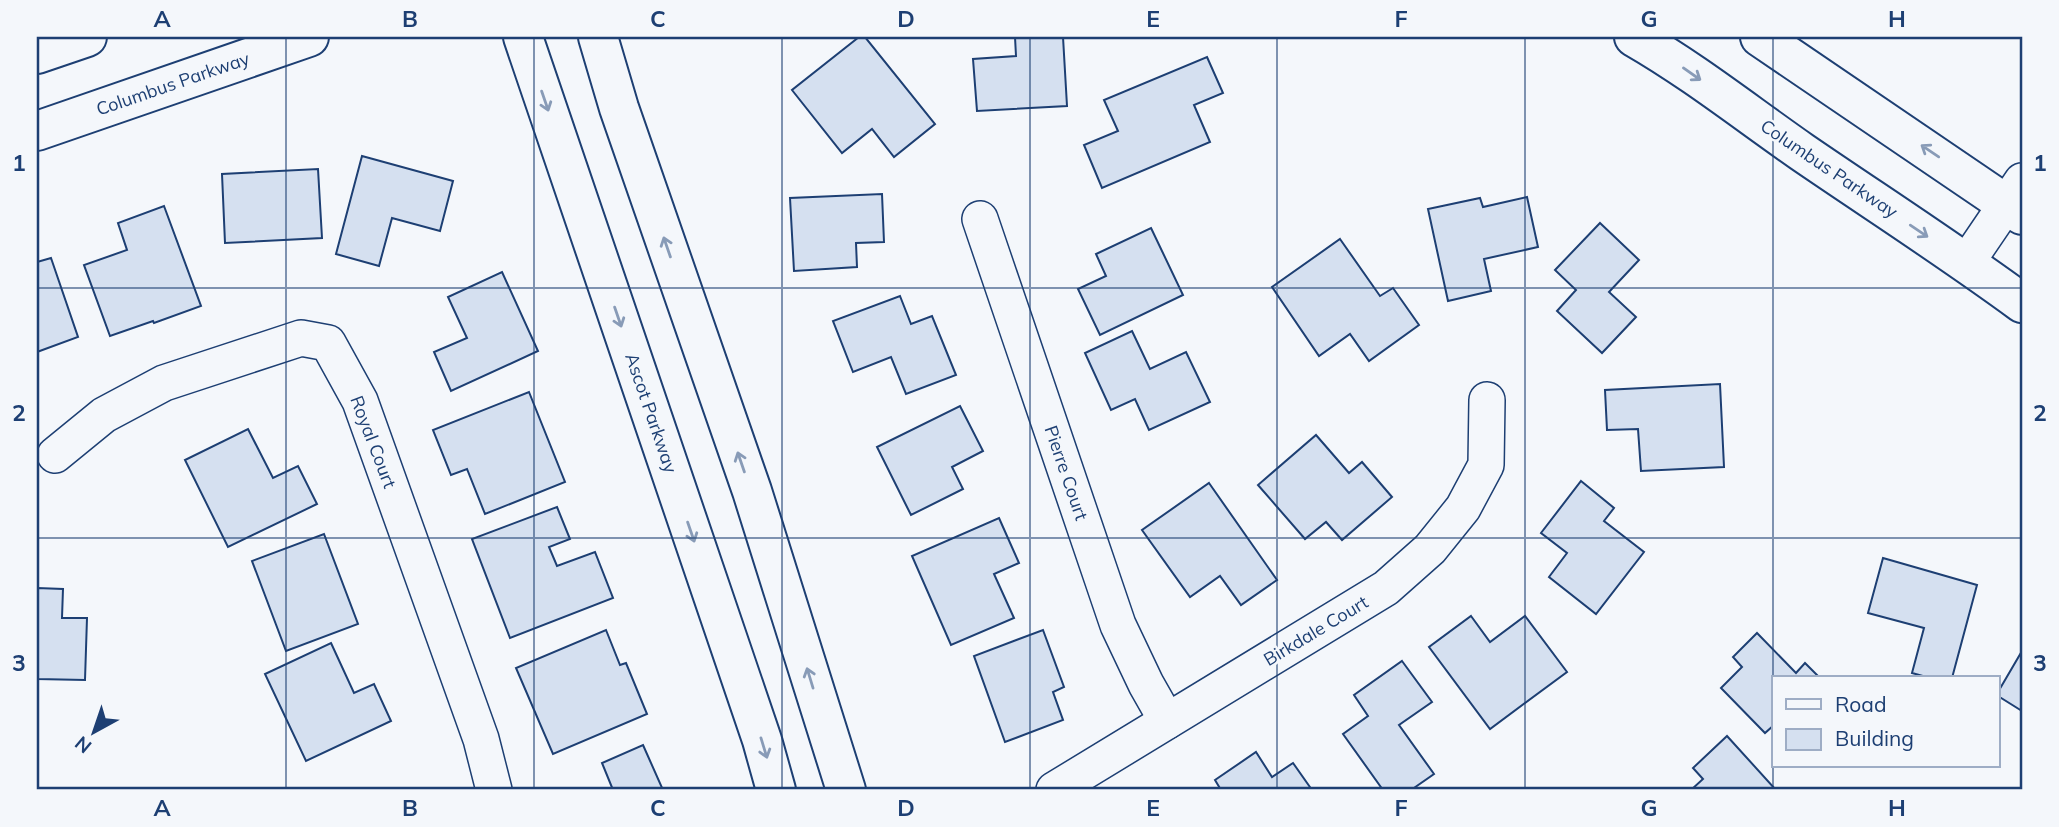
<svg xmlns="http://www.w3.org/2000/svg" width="2059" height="827" font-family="Mulish,sans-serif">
	<rect width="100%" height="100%" fill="#f4f7fb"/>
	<!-- building -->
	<g fill="#d5e0f0" stroke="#1d3f73" stroke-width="2">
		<polygon points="859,37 865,37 935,124 894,157 872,129 842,153 792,90"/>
		<polygon points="1015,37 1063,37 1067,106 977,111 973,59 1016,56"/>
		<polygon points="1207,57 1223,93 1194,105 1210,142 1102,188 1084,145 1118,131 1104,100"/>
		<polygon points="362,156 453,181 440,231 392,218 379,266 336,254"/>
		<polygon points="318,169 322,238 225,243 222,174"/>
		<polygon points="882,194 884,242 856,243 857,267 794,271 790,198"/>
		<polygon points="1527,197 1538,247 1484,259 1491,291 1448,301 1428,209 1480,198 1483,207"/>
		<polygon points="164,206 201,306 154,323 153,321 110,336 84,265 127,250 118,223"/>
		<polygon points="1600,223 1639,260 1609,292 1636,317 1602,353 1557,311 1576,290 1555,270"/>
		<polygon points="1151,228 1183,295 1100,335 1078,289 1106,276 1096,254"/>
		<polygon points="1340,239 1380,296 1393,288 1419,325 1369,361 1350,334 1319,356 1272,287"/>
		<polygon points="51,258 78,337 37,352 37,262"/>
		<polygon points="502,272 538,351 451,391 434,352 467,338 448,297"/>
		<polygon points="900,296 911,324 932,316 956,375 906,394 891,357 853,372 833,321"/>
		<polygon points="1132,331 1150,369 1186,352 1210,402 1149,430 1135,399 1111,410 1085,353"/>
		<polygon points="1720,384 1724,467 1641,471 1638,429 1607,430 1605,390"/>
		<polygon points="529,392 565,482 485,514 467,469 451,475 433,430"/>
		<polygon points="960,406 983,451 952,467 963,489 911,515 877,447"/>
		<polygon points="248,429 273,478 298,466 317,504 228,547 185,460"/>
		<polygon points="1316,435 1349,473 1362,462 1392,497 1342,540 1326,522 1305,539 1258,485"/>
		<polygon points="1581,481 1614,508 1604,521 1644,552 1596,614 1549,577 1567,553 1541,533"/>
		<polygon points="1209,483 1277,580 1241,605 1220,576 1190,597 1142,530"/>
		<polygon points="557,507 570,539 549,547 557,566 595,552 613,598 510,638 472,539"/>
		<polygon points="999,518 1019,563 994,574 1014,618 951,645 912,556"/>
		<polygon points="324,534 358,624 286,651 252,561"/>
		<polygon points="1883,558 1977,585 1952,678 1930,678 1912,673 1924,628 1868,613"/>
		<polygon points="37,588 63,589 62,618 87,618 85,680 37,679"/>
		<polygon points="1471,616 1490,642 1525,616 1567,672 1490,729 1429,647"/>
		<polygon points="606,630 620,665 626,663 647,714 553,754 516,668"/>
		<polygon points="1043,630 1064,687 1053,692 1063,720 1005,742 974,656"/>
		<polygon points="1757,633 1796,673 1805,663 1820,678 1774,678 1774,725 1765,733 1721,688 1742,667 1733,657"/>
		<polygon points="331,643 354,693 374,684 391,721 306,761 265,674"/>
		<polygon points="2022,651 2022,711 1998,696 1998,692"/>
		<polygon points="1402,661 1432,702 1399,725 1434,774 1411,790 1383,790 1343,734 1368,716 1354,695"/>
		<polygon points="1727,736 1776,790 1691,790 1703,779 1693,768"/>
		<polygon points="643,745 663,790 613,790 602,763"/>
		<polygon points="1256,752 1272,777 1293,763 1312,790 1221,790 1215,780"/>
	</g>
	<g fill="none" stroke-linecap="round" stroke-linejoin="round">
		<defs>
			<g id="minor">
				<polyline points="980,219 1118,625 1146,684 1167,721"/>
				<polyline points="1967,262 2022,181"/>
				<polyline points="55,455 104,415 164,383 301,338 328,343 360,401 481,739 494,790"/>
				<polyline points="1054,790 1386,588 1430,549 1463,508 1486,465 1487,400"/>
			</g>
			<g id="secondary">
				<polyline points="523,37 762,740 776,790"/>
				<polyline points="598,37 619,108 752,491 846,790"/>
			</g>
			<g id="primary">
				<path d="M1634 37C1693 71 1746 113 1802 152 1875 202 1950 250 2022 303"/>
				<polyline points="1760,37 2022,215"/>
				<polyline points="37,54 87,37"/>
				<polyline points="37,131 309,37"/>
			</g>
		</defs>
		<!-- minor casing -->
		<use href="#minor" stroke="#1d3f73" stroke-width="38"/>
		<!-- secondary casing -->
		<use href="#secondary" stroke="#1d3f73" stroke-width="42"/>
		<!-- primary casing -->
		<use href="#primary" stroke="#1d3f73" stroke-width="42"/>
		<!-- minor -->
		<use href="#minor" stroke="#f4f7fb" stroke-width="35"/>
		<!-- secondary -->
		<use href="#secondary" stroke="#f4f7fb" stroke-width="38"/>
		<!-- primary -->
		<use href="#primary" stroke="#f4f7fb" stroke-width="38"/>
	</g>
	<!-- one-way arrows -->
	<defs><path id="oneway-shaft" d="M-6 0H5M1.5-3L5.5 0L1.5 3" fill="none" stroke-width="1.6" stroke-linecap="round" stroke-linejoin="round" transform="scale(1.75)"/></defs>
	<g stroke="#889bb7">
		<use href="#oneway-shaft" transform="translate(1692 74) rotate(35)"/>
		<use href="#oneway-shaft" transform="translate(545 101) rotate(71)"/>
		<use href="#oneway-shaft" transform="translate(1930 151) rotate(-146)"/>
		<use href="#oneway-shaft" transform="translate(1919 231) rotate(34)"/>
		<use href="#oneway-shaft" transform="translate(667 247) rotate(-109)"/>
		<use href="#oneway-shaft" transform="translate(618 317) rotate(71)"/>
		<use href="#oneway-shaft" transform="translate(741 462) rotate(-109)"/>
		<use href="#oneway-shaft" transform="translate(691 532) rotate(71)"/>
		<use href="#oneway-shaft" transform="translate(810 678) rotate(-107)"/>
		<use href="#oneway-shaft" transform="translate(764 748) rotate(73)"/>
	</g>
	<!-- grid -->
	<path fill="none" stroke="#1d3f73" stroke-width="2" stroke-opacity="0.55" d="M286 37V790M534 37V790M782 37V790M1030 37V790M1277 37V790M1525 37V790M1773 37V790M37 288H2022M37 538H2022"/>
	<g text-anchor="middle" stroke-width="5" stroke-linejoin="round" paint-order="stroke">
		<!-- street labels -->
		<g font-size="18" fill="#1d3f73" stroke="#f4f7fb">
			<text transform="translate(173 84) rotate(-19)" y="6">Columbus Parkway</text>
			<text transform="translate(1829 169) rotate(34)" y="6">Columbus Parkway</text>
			<text transform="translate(651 413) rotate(71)" y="6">Ascot Parkway</text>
			<text transform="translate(373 442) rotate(69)" y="6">Royal Court</text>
			<text transform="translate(1066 473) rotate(71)" y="6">Pierre Court</text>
			<text transform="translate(1316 631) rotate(-31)" y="6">Birkdale Court</text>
		</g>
	</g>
	<!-- border -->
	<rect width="2059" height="827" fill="none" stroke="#f4f7fb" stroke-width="77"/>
	<!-- legend -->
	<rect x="1772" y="676" width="228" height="91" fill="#f4f7fb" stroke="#9eadc5" stroke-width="2"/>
	<rect x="1786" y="699" width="35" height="10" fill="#f4f7fb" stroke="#9eadc5" stroke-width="2"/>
	<text x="1835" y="712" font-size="21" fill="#1d3f73">Road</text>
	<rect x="1786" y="729" width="35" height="21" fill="#d5e0f0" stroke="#9eadc5" stroke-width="2"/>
	<text x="1835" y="746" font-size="21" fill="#1d3f73">Building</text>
	<!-- north arrow -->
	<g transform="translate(94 732) rotate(220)" stroke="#f4f7fb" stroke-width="5" paint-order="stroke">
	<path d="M0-5L12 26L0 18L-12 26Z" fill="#1d3f73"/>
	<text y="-10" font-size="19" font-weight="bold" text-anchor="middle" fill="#1d3f73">N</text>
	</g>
	<rect x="38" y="38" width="1983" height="750" fill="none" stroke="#1d3f73" stroke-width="2.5"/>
	<g font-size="23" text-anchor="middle" font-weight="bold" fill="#1d3f73">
		<text x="162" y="27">A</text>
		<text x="410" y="27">B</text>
		<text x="658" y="27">C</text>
		<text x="906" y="27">D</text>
		<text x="1153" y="27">E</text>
		<text x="1401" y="27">F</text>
		<text x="1649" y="27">G</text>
		<text x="1897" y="27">H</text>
		<text x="19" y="171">1</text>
		<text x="2040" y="171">1</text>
		<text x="19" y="421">2</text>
		<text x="2040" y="421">2</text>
		<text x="19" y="671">3</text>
		<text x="2040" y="671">3</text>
		<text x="162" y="816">A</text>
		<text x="410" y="816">B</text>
		<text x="658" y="816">C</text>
		<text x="906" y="816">D</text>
		<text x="1153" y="816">E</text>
		<text x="1401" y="816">F</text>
		<text x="1649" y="816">G</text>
		<text x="1897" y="816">H</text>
	</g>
</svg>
